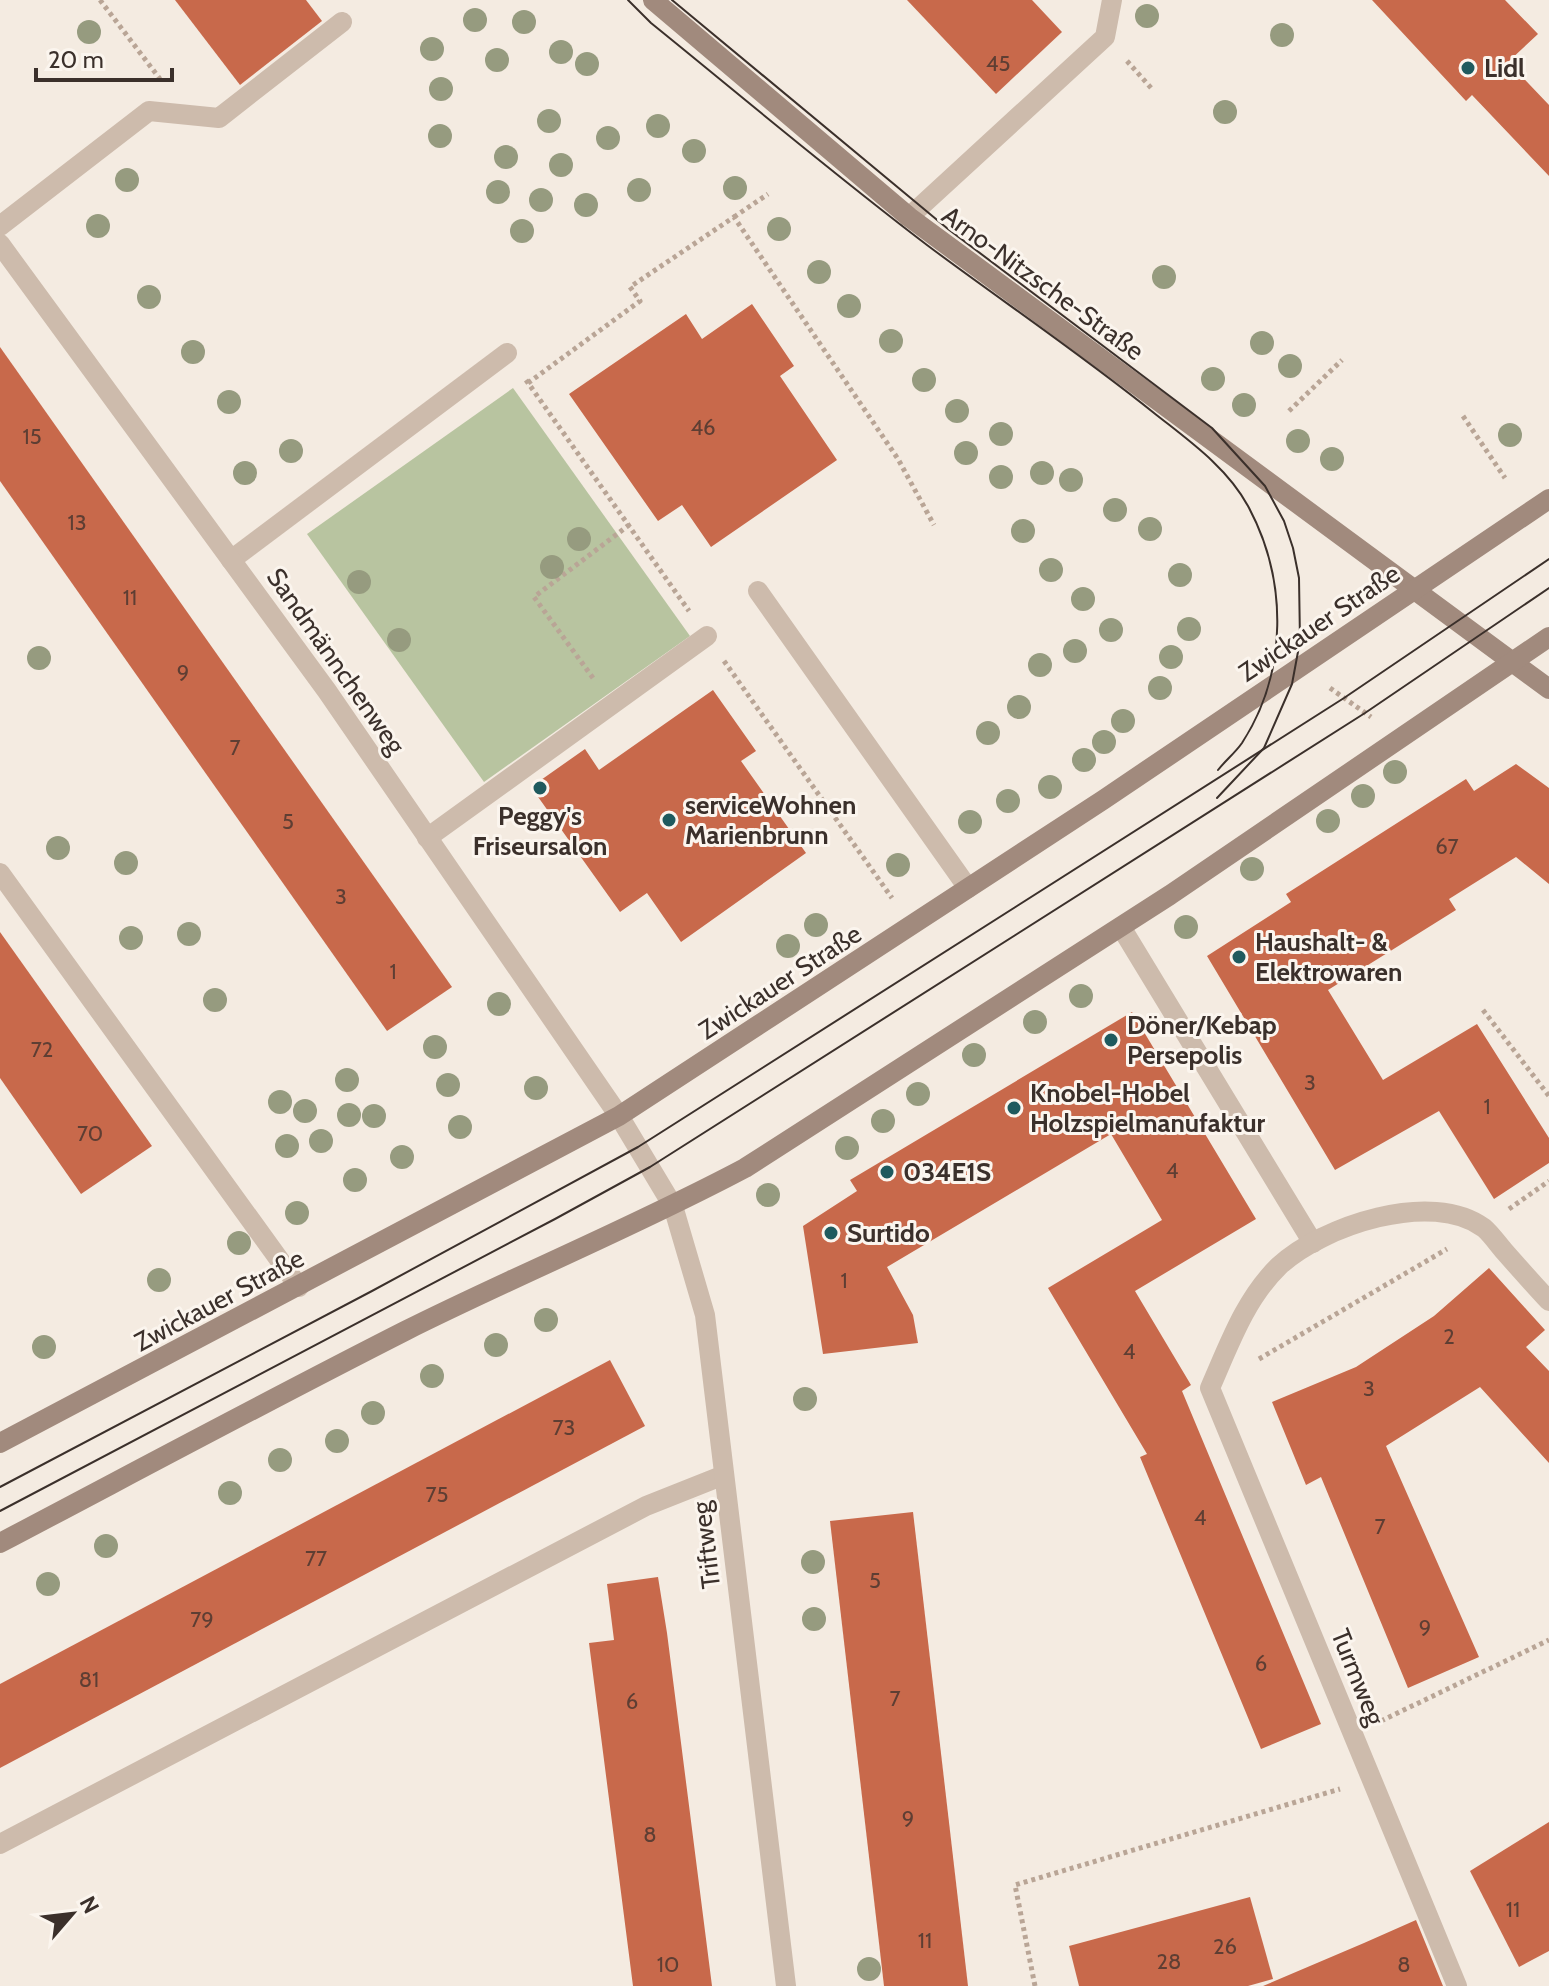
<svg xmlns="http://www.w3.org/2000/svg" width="1549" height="1986" font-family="Cabin,sans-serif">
	<rect width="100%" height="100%" fill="#f4ebe1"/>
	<!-- green -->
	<polygon fill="#b8c4a0" points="513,388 690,636 484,782 307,534"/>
	<!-- building -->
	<g fill="#c8694b">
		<polygon points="175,0 306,0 322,21 240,85"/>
		<polygon points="907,0 1032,0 1062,32 996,94"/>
		<polygon points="1372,0 1505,0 1538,34 1508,62 1549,105 1549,176 1472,95 1466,101"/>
		<polygon points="752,304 794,366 780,376 837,460 711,547 682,505 658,521 569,394 686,314 702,339"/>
		<polygon points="0,347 452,987 387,1031 0,481"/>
		<polygon points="713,690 756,751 741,761 806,853 681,942 647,893 620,912 531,787 585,749 599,770"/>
		<polygon points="1516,764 1549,788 1549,884 1516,857 1449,899 1456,910 1328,990 1383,1080 1477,1024 1549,1138 1549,1163 1494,1199 1439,1111 1335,1170 1207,956 1291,902 1286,894 1466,779 1474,791"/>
		<polygon points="0,932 152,1146 81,1194 0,1078"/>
		<polygon points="1132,1012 1256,1219 1135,1291 1191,1385 1182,1391 1321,1724 1261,1749 1140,1457 1147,1454 1048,1288 1162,1220 1111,1134 887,1267 913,1315 918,1343 823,1354 803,1226 857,1191 850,1180"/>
		<polygon points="1489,1268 1545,1330 1526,1347 1549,1371 1549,1463 1480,1387 1386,1446 1479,1657 1408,1688 1321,1477 1306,1485 1272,1402 1356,1367 1434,1316"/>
		<polygon points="610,1360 645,1426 0,1768 0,1684"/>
		<polygon points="913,1512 968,1986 884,1986 830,1521"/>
		<polygon points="658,1577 667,1633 712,1986 633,1986 589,1643 614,1640 607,1584"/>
		<polygon points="1549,1822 1549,1951 1519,1967 1470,1871"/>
		<polygon points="1250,1897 1273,1979 1248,1986 1079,1986 1069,1946"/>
		<polygon points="1416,1920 1443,1986 1263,1986 1364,1943"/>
	</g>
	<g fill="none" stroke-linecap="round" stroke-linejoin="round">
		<!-- path -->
		<g stroke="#b9a596" stroke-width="5" stroke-dasharray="4 4" stroke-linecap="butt">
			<polyline points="100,0 160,79"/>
			<polyline points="1127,61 1153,90"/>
			<polyline points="734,217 768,194"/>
			<polyline points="526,380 689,611"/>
			<polyline points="528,383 640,301 630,287 734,217 898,459 934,525"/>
			<polyline points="1289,411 1342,360"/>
			<polyline points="1463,416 1505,478"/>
			<polyline points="724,661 892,898"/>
			<polyline points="593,678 534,597 629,525"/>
			<polyline points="1330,688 1371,717"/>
			<polyline points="1483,1010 1549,1096"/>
			<polyline points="1509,1209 1549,1181"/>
			<polyline points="1259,1359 1447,1249"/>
			<polyline points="1381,1721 1549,1640"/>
			<polyline points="1035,1986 1015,1885 1340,1789"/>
		</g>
		<!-- lane -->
		<g stroke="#cdbbac" stroke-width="20">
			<polyline points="909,217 1105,37 1112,0"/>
			<polyline points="0,226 149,111 219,118 342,22"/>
			<polyline points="231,560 507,353"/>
			<polyline points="758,591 968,888"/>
			<polyline points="427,838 707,636"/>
			<polyline points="0,873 299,1287"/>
			<polyline points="0,1844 646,1506 724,1475"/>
		</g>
		<!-- street -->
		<g stroke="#cdbbac" stroke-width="20">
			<polyline points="0,244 327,691 619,1116 673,1206 705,1315 786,1986"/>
			<polyline points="1121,927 1313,1243"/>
			<path d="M1457 1986 1210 1388C1229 1345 1245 1299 1279 1266 1322 1226 1432 1189 1484 1228 1491 1234 1498 1244 1504 1251 1519 1268 1534 1285 1549 1301"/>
		</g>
		<!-- secondary -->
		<g stroke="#a18a7d" stroke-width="20">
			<polyline points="653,0 909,217 1549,689"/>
			<polyline points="0,1443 619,1116 1103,800 1549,499"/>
			<path d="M0 1543C135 1472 269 1400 405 1331 517 1275 634 1227 745 1168L1170 895 1549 637"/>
		</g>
		<!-- tram -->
		<g stroke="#3b302b" stroke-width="2">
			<path d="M628 0 651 23C745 99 838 178 935 251 1008 305 1083 356 1154 413 1188 440 1227 467 1248 506 1288 580 1288 672 1242 743 1235 753 1225 761 1218 770"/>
			<polyline points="672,0 948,229 1212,428 1265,486 1284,521 1293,548 1299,578 1300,641 1292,684 1264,748 1217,798"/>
			<polyline points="0,1487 372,1291 638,1147 1344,698 1549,559"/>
			<polyline points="0,1511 555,1219 650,1167 1365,713 1549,588"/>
		</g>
	</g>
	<!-- trees -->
	<g fill="#969b7f">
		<circle cx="1147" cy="16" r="12"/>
		<circle cx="475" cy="20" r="12"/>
		<circle cx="524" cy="22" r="12"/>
		<circle cx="89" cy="32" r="12"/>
		<circle cx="1282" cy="35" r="12"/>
		<circle cx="432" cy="49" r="12"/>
		<circle cx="561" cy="52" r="12"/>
		<circle cx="497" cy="60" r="12"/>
		<circle cx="587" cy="64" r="12"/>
		<circle cx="441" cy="89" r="12"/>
		<circle cx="1225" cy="112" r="12"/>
		<circle cx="549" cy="121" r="12"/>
		<circle cx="658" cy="126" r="12"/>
		<circle cx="440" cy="136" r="12"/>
		<circle cx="608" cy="138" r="12"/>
		<circle cx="694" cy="151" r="12"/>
		<circle cx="506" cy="157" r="12"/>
		<circle cx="561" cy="165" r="12"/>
		<circle cx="127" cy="180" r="12"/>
		<circle cx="735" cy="188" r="12"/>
		<circle cx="639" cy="190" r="12"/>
		<circle cx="498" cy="192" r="12"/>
		<circle cx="541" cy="200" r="12"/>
		<circle cx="586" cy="205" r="12"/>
		<circle cx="98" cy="226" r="12"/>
		<circle cx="779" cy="229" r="12"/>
		<circle cx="522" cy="231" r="12"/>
		<circle cx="819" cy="272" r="12"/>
		<circle cx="1164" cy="277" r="12"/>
		<circle cx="149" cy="297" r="12"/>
		<circle cx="849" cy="306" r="12"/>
		<circle cx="891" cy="341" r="12"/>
		<circle cx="1262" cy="343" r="12"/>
		<circle cx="193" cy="352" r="12"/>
		<circle cx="1290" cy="366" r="12"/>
		<circle cx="1213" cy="379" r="12"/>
		<circle cx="924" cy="380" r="12"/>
		<circle cx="229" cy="402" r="12"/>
		<circle cx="1244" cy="405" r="12"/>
		<circle cx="957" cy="411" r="12"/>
		<circle cx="1001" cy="434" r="12"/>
		<circle cx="1510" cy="435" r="12"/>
		<circle cx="1298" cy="441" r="12"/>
		<circle cx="291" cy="451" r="12"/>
		<circle cx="966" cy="453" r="12"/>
		<circle cx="1332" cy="459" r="12"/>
		<circle cx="245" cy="473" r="12"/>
		<circle cx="1042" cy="473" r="12"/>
		<circle cx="1001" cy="477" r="12"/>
		<circle cx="1071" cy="480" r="12"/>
		<circle cx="1115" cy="510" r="12"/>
		<circle cx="1150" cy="529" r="12"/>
		<circle cx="1023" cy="531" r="12"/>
		<circle cx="579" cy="539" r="12"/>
		<circle cx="552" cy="567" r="12"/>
		<circle cx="1051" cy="570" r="12"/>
		<circle cx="1180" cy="575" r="12"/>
		<circle cx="359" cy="582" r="12"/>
		<circle cx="1083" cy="599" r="12"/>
		<circle cx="1189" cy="629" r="12"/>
		<circle cx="1111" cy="630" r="12"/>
		<circle cx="399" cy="640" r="12"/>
		<circle cx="1075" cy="651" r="12"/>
		<circle cx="1171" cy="657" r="12"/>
		<circle cx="39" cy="658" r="12"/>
		<circle cx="1040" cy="665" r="12"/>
		<circle cx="1160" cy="688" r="12"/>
		<circle cx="1019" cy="707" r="12"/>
		<circle cx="1123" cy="721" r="12"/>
		<circle cx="988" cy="733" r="12"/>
		<circle cx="1104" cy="742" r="12"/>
		<circle cx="1084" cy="760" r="12"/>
		<circle cx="1395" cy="772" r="12"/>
		<circle cx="1050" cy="787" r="12"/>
		<circle cx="1363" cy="796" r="12"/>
		<circle cx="1008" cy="801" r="12"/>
		<circle cx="1328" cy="821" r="12"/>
		<circle cx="970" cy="822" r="12"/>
		<circle cx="58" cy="848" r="12"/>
		<circle cx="126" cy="863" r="12"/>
		<circle cx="898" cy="865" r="12"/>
		<circle cx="1252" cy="869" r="12"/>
		<circle cx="816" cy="925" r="12"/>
		<circle cx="1186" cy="927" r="12"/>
		<circle cx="189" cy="934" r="12"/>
		<circle cx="131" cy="938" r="12"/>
		<circle cx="788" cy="946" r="12"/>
		<circle cx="1081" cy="996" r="12"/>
		<circle cx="215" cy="1000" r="12"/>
		<circle cx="499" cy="1004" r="12"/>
		<circle cx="1035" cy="1022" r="12"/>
		<circle cx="435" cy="1047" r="12"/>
		<circle cx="974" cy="1055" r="12"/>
		<circle cx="347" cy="1080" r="12"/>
		<circle cx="448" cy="1085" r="12"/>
		<circle cx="536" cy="1088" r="12"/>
		<circle cx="918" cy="1094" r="12"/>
		<circle cx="280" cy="1102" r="12"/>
		<circle cx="305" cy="1111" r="12"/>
		<circle cx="349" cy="1115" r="12"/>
		<circle cx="374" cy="1116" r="12"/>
		<circle cx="883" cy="1121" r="12"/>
		<circle cx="460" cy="1127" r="12"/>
		<circle cx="321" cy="1141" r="12"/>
		<circle cx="287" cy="1146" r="12"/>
		<circle cx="847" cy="1148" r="12"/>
		<circle cx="402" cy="1157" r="12"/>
		<circle cx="355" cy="1180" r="12"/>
		<circle cx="768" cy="1195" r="12"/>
		<circle cx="297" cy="1213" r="12"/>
		<circle cx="239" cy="1243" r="12"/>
		<circle cx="159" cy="1280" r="12"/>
		<circle cx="546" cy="1320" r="12"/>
		<circle cx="496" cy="1345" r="12"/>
		<circle cx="44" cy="1347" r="12"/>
		<circle cx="432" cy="1376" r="12"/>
		<circle cx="805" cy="1399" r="12"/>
		<circle cx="373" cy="1413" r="12"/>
		<circle cx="337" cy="1441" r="12"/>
		<circle cx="280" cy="1460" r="12"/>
		<circle cx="230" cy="1493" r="12"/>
		<circle cx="106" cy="1546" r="12"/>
		<circle cx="813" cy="1562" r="12"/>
		<circle cx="48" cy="1584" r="12"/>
		<circle cx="814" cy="1619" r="12"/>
		<circle cx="869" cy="1969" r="12"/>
	</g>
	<!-- markers -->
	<g fill="#1f5a5e" stroke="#fbf5ee" stroke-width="3">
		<circle cx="1468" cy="68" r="8"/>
		<circle cx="540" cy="788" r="8"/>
		<circle cx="669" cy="820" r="8"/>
		<circle cx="1239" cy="957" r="8"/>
		<circle cx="1111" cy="1040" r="8"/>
		<circle cx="1014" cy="1108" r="8"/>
		<circle cx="887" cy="1172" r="8"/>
		<circle cx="831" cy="1233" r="8"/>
	</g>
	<g text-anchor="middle" stroke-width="6" stroke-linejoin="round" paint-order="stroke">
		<!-- number labels -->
		<g font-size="22" fill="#5e3e33">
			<text x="998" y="71">45</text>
			<text x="703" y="435">46</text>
			<text x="32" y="444">15</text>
			<text x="77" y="530">13</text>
			<text x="130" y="605">11</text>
			<text x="183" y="680">9</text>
			<text x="235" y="755">7</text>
			<text x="288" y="829">5</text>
			<text x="1447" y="854">67</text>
			<text x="341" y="904">3</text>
			<text x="393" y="979">1</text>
			<text x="42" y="1057">72</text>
			<text x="1310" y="1090">3</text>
			<text x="1487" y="1114">1</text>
			<text x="90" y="1141">70</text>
			<text x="1172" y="1178">4</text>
			<text x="844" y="1288">1</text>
			<text x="1449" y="1344">2</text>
			<text x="1129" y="1359">4</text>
			<text x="1369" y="1396">3</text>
			<text x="564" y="1435">73</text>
			<text x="437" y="1502">75</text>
			<text x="1200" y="1525">4</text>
			<text x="1380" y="1534">7</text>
			<text x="316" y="1566">77</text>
			<text x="875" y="1588">5</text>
			<text x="202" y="1627">79</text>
			<text x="1425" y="1635">9</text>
			<text x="1261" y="1671">6</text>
			<text x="89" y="1687">81</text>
			<text x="895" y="1706">7</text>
			<text x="632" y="1709">6</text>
			<text x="908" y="1826">9</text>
			<text x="650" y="1842">8</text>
			<text x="1513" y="1917">11</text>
			<text x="925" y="1948">11</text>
			<text x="1225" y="1954">26</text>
			<text x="1169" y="1969">28</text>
			<text x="668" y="1972">10</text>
			<text x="1404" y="1972">8</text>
		</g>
		<!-- poi labels -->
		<g font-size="26" font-weight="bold" fill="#3b302b" stroke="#fbf5ee" text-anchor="start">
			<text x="1484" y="77">Lidl</text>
			<text x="685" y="814">serviceWohnen<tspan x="685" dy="30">Marienbrunn</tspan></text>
			<text x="540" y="825" text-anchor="middle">Peggy's<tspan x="540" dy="30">Friseursalon</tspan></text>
			<text x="1255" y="951">Haushalt- &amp;<tspan x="1255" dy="30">Elektrowaren</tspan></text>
			<text x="1127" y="1034">Döner/Kebap<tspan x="1127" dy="30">Persepolis</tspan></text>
			<text x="1030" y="1102">Knobel-Hobel<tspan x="1030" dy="30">Holzspielmanufaktur</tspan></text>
			<text x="903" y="1181">034E1S</text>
			<text x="847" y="1242">Surtido</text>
		</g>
		<!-- street labels -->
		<g font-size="26" fill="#3b302b" stroke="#fbf5ee">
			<text transform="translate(1043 283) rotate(36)" y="9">Arno-Nitzsche-Straße</text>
			<text transform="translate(1319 623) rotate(-34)" y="9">Zwickauer Straße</text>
			<text transform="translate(336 661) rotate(55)" y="9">Sandmännchenweg</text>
			<text transform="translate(780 982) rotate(-33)" y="9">Zwickauer Straße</text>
			<text transform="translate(219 1300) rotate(-28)" y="9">Zwickauer Straße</text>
			<text transform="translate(706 1545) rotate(-97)" y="9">Triftweg</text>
			<text transform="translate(1358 1677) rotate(68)" y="9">Turmweg</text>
		</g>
	</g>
	<!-- north arrow -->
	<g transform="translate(72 1914) rotate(62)" stroke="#fbf5ee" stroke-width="6" paint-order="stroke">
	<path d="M0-6L14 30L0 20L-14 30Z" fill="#3b302b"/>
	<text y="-12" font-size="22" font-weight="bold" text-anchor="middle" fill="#3b302b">N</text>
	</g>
	<!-- scale -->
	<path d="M36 68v12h136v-12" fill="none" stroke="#3b302b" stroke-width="4"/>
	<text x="48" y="68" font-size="24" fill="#3b302b" stroke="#fbf5ee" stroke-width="6" paint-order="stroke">20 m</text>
</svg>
